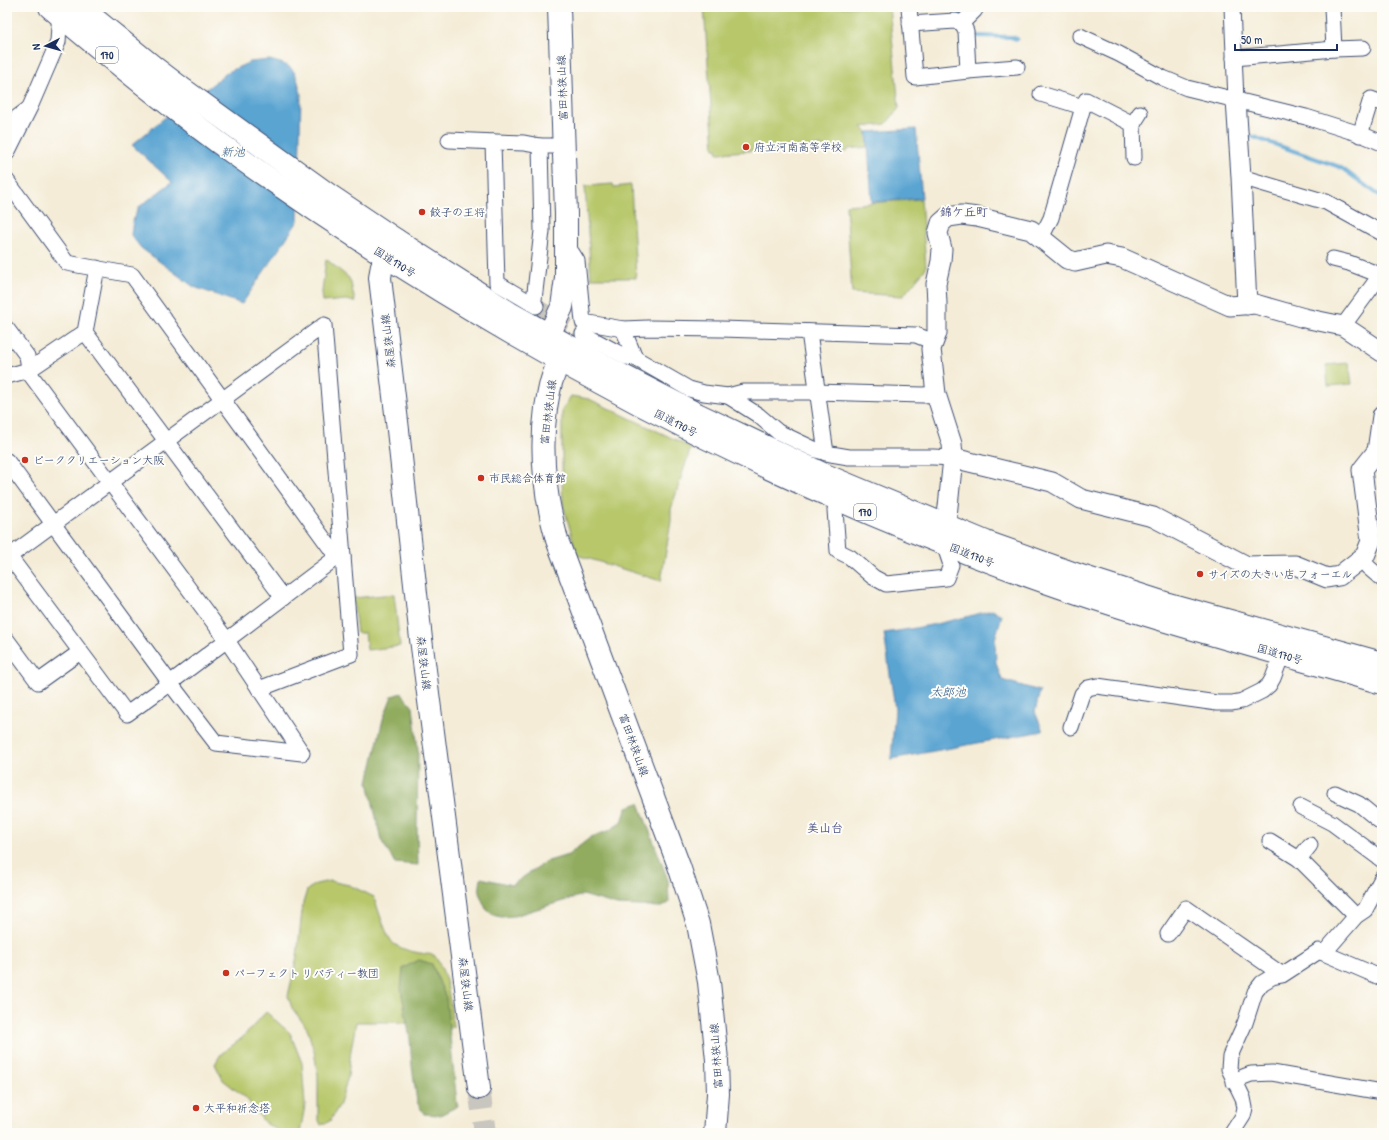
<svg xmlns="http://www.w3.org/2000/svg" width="1389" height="1140" font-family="'Patrick Hand','Klee One',sans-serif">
	<rect width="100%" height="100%" fill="#fdfcf7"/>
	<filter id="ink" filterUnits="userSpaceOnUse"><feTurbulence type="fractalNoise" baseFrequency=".025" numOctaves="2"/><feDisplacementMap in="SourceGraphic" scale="8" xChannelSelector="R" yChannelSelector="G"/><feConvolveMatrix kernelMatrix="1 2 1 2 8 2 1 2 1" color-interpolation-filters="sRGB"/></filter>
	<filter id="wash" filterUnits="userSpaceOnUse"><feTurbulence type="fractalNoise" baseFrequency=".012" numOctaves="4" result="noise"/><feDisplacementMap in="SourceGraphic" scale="16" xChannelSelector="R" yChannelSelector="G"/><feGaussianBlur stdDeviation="0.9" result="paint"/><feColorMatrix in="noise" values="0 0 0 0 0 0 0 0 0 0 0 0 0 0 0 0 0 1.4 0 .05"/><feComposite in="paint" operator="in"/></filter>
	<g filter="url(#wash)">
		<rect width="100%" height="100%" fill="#f4ecd7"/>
		<!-- green -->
		<g fill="#b7c76a" stroke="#697b64">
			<polygon points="704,7 889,7 899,108 886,124 862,127 867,132 868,147 848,149 848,151 840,154 820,146 718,153 717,149 714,149"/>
			<polygon points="613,184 614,187 631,185 636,278 591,278 585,186"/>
			<polygon points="921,199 926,268 903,296 852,293 846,205"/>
			<polygon points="326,259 349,278 351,283 355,302 346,300 323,302 322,292"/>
			<polygon points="1349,363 1352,384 1328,386 1326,365"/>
			<polygon points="571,396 589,399 691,447 671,509 671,521 661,581 577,555 563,504 562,481 562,410"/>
			<polygon points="394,594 400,646 367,650 365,633 357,633 353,598"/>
			<path d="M330 881 349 885 374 897C377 906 387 939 394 944 406 952 420 953 434 955 449 975 450 1003 453 1027L392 1022H356L351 1050 348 1076 340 1104 330 1121 321 1125 318 1118V1076L314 1051 307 1028 292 1008 288 996 297 956 303 903 307 890 316 884Z"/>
			<polygon points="266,1012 290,1033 302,1063 305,1105 300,1133 283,1133 265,1123 246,1098 223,1080 215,1064 221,1054 242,1038"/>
		</g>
		<!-- forest -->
		<g fill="#91ac5e" stroke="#566e5e">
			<polygon points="401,693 413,707 418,750 417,828 418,865 395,863 381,840 368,782 383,719 392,696"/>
			<polygon points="639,803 668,880 669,903 661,907 617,905 583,895 514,916 501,917 493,915 486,909 479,893 481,878 512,885 545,862 568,855 591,837 608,831 622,822 627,807"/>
			<polygon points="419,960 432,964 446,998 457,1104 458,1106 440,1115 424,1114 417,1102 412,1066 410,1039 401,989 403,968"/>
		</g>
		<!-- water -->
		<g fill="#5aa4d2" stroke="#3a6a98">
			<path d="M269 60C295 66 295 69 301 94L298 221 242 304 194 287 141 248 131 235 133 220 139 207 172 182 132 145 163 119 209 87 228 72 250 62Z"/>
			<polygon points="916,129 922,198 872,202 867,132"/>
			<path d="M992 610 1002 615 995 639 996 663 1002 680 1040 691 1035 712 1043 731 891 759 895 709 884 633C921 628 956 620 992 610Z"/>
		</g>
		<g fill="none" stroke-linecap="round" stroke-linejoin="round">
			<!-- stream -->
			<g stroke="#5aa4d2" stroke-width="4">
				<polyline points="959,7 964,17"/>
				<polyline points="971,28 974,34 978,36 1011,37 1017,39"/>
				<polyline points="1245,134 1340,167 1376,193 1382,196"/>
			</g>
		</g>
	</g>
	<g filter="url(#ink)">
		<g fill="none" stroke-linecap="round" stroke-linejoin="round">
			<!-- minor-tunnel -->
			<polyline stroke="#c9c6bf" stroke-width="15" stroke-dasharray="15 8" stroke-linecap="butt" points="536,306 583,334"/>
			<!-- secondary-tunnel -->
			<polyline stroke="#c9c6bf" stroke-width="22" stroke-dasharray="22 11" stroke-linecap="butt" points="479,1088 485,1133"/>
			<defs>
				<g id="minor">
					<polyline points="909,7 915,77 968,71 1017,67"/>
					<polyline points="1232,7 1236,100"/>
					<polyline points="1332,7 1334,49"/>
					<polyline points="962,23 975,10 975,7"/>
					<polyline points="910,24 955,21 962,23 966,31 968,71"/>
					<polyline points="1080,36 1119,54 1163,78 1187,88 1306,117 1363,135 1382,143"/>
					<polyline points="1234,58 1334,49 1363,48"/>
					<polyline points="1041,94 1083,107"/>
					<polyline points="7,125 27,110"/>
					<polyline points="1360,135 1371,99 1382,103"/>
					<polyline points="449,140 524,143 540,146 564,146"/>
					<polyline points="493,142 497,283 536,306"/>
					<polyline points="7,153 30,107 58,42 60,9"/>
					<polyline points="1134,158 1133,124 1140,113"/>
					<polyline points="1241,177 1326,202 1382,233"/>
					<polyline points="7,181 67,263 132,275 337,557"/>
					<polyline points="1041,238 1051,218 1083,107 1086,100 1133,124"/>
					<polyline points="567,250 572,253 577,261 583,322 623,329 648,328 721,329 916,335 934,342"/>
					<polyline points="1333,259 1349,263 1380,275"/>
					<polyline points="532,303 534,300 542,231 540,146"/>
					<polyline points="1343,326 1382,273"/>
					<polyline points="7,329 27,356 30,374 226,639 302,753 216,743 170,683 7,461"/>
					<polyline points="623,329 635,358"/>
					<polyline points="85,332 283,598"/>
					<polyline points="809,332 826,453"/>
					<polyline points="583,334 626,357 635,358 689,389 704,393 728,396 743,392 815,392 923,395 936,394"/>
					<polyline points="7,376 29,370 85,332 97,268"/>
					<polyline points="728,396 758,415 778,432 816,450 831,454 849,457 933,457 953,458"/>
					<polyline points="839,500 835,510 838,551 850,557 873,577 886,584 946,578 951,565 944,544 945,538"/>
					<polyline points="9,556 127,714 170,683 337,557 343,557"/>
					<polyline points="7,558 324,325 351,654 259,689"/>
					<polyline points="1362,558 1368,567 1382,579"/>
					<polyline points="7,640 38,682 80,652"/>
					<polyline points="1071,727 1082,694 1088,688 1097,686 1217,703 1232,703 1242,701 1262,691 1269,685 1273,678 1282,654"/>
					<polyline points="1335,793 1359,804 1382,823"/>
					<polyline points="1301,807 1332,823 1382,860"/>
					<polyline points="1270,841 1299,859 1356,916"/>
					<polyline points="1299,859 1310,845"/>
					<polyline points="1168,934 1186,908 1281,974"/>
					<polyline points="1324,953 1356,916 1365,910 1382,878"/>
					<polyline points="1234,1082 1243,1077 1251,1074 1272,1073 1382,1092"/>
					<polyline points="1232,1133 1243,1116 1245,1108 1243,1098 1229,1069 1230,1056 1245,1023 1255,992 1262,983 1272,977 1282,975 1319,951 1382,978"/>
				</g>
				<g id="tertiary">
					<polyline points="1236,100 1241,177 1247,305"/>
					<polyline points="953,458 1052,482 1081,499 1153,517 1247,566 1295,565 1327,578 1339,576 1362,558 1365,556 1371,541 1362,470 1377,451 1382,416"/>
					<polyline points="946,526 953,458 952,444 936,394 931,349 937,333 937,303 936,284 941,261 942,249 938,233 941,223 948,217 962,215 977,217 1031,230 1067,259 1075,262 1106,255 1122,258 1230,306 1255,304 1304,318 1343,326 1382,352"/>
				</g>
				<g id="secondary">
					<path d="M396 240C386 255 382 260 380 278L398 430 421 639 479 1088"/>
					<polyline points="549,335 562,307 566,278 566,214 559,7"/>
					<path d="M560 361C551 376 549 391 546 408 540 452 545 497 557 540L679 866 698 924 709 982 717 1060 718 1094 715 1133"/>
				</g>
				<g id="trunk">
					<path d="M50 7C112 59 174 111 240 158 485 332 751 476 1034 578 1148 619 1266 649 1382 683"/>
					<polyline points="80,7 155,68 184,90 329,195 396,240 510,313 612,370 697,414 825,475 986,542 1081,576 1165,603 1382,663"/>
				</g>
			</defs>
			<!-- minor casing -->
			<use href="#minor" stroke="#3c4b70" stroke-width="17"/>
			<!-- tertiary casing -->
			<use href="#tertiary" stroke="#3c4b70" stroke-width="21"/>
			<!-- secondary casing -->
			<use href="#secondary" stroke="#3c4b70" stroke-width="24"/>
			<!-- trunk casing -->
			<use href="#trunk" stroke="#3c4b70" stroke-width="24"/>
			<!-- minor -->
			<use href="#minor" stroke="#fff" stroke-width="15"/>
			<!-- tertiary -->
			<use href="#tertiary" stroke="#fff" stroke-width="19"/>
			<!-- secondary -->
			<use href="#secondary" stroke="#fff" stroke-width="22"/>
			<!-- trunk -->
			<use href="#trunk" stroke="#fff" stroke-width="22"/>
		</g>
	</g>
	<!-- markers -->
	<g fill="#c8321e" stroke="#fdfcf7" stroke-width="1.5">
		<circle cx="746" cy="147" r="4"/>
		<circle cx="422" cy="212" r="4"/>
		<circle cx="25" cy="460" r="4"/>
		<circle cx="481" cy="478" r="4"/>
		<circle cx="1200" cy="574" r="4"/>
		<circle cx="226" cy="973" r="4"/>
		<circle cx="196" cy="1108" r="4"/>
	</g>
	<g text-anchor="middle" stroke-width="4" stroke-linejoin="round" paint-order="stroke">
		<!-- shield labels -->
		<g fill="#fdfcf7" stroke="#5f6c8c" stroke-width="1">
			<rect x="96" y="47" width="22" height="16" rx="3"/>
			<rect x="854" y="504" width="22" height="16" rx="3"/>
		</g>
		<g font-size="10" font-weight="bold" fill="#1b2f5e">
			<text x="107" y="59">170</text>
			<text x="865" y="516">170</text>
		</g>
		<!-- street labels -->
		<g font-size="11" fill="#1b2f5e" stroke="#fdfcf7">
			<text transform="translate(562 88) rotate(-92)" y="4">富田林狭山線</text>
			<text transform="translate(395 262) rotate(32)" y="4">国道170号</text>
			<text transform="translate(388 341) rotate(-97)" y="4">森屋狭山線</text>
			<text transform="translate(548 412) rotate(-83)" y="4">富田林狭山線</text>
			<text transform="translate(676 423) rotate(27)" y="4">国道170号</text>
			<text transform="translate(972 555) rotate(21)" y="4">国道170号</text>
			<text transform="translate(1280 654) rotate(16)" y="4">国道170号</text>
			<text transform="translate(424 663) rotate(83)" y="4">森屋狭山線</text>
			<text transform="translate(634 745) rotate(70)" y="4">富田林狭山線</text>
			<text transform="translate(466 984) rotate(83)" y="4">森屋狭山線</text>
			<text transform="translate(716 1056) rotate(-94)" y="4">富田林狭山線</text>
		</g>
		<!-- poi labels -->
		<g font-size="11" fill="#1b2f5e" stroke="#fdfcf7" text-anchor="start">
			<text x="754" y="151">府立河南高等学校</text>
			<text x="430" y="216">餃子の王将</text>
			<text x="33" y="464">ピーククリエーション大阪</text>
			<text x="489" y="482">市民総合体育館</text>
			<text x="1208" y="578">サイズの大きい店 フォーエル</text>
			<text x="234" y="977">パーフェクト リバティー教団</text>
			<text x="204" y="1112">大平和祈念塔</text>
		</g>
		<!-- water labels -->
		<g font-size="12" font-style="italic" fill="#345e8c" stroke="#fdfcf7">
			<text x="233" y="156">新池</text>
			<text x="948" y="696">太郎池</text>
		</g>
		<!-- neighbourhood labels -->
		<g font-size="12" font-weight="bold" fill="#51578a" stroke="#fdfcf7">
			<text x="964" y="216">錦ケ丘町</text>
			<text x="825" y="832">美山台</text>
		</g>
	</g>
	<!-- margin -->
	<rect width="1389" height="1140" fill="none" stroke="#fdfcf7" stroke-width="24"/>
	<!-- north arrow -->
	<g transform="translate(46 46) rotate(264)" stroke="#fdfcf7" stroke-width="3" paint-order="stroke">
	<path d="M0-3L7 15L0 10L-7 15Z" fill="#1b2f5e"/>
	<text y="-6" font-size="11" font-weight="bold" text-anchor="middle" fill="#1b2f5e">N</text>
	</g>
	<!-- scale -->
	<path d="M1235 44v6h102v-6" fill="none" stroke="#1b2f5e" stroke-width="2"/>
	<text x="1241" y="44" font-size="12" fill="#1b2f5e" stroke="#fdfcf7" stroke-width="3" paint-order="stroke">50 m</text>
</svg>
